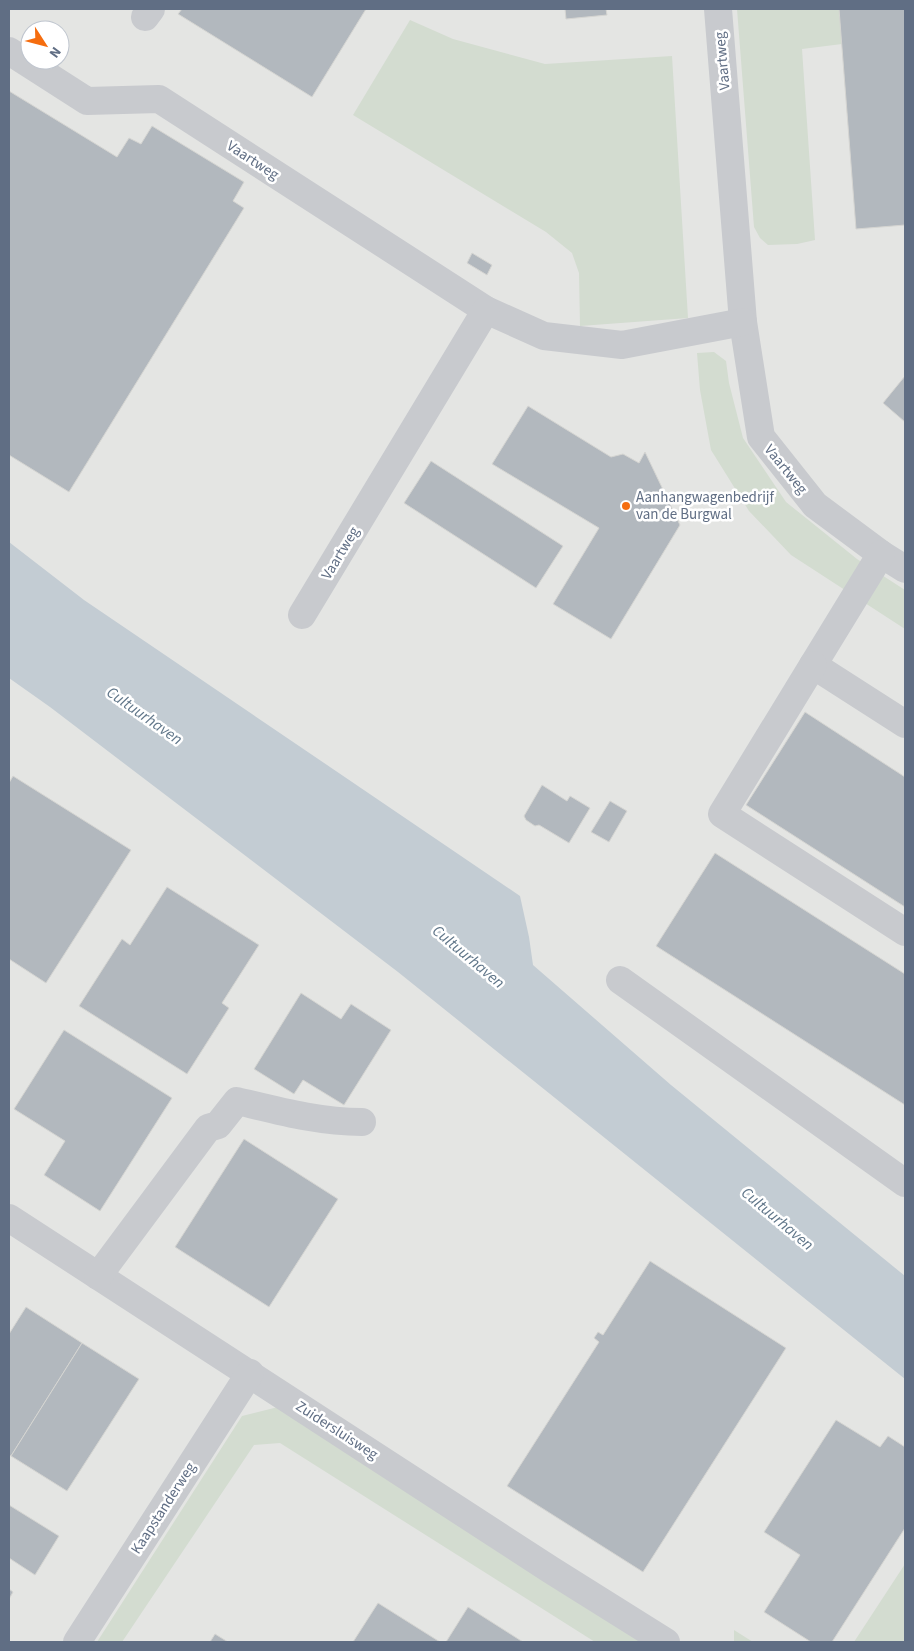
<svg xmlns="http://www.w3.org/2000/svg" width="914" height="1651" font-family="'Source Sans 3',sans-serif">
	<rect width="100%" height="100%" fill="#f4f4ef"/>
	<!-- built -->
	<path fill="#e4e5e3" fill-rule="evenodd" d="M9 9H905V1642H9ZM30 30H60V60H30Z"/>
	<!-- green -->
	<g fill="#d3dcd0">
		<polygon points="737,9 848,9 850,43 802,49 815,240 797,244 768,245 760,238 754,227"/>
		<polygon points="410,20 453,39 545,64 672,56 688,318 580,326 579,273 572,253 546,232 353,115"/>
		<polygon points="714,352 726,361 729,383 743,438 786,502 857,559 905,590 905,629 791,555 749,511 711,450 700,390 697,353"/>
		<polygon points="282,1406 643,1642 595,1642 280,1443 254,1445 122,1642 97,1642 242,1416"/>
		<polygon points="905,1564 905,1642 854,1642"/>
		<polygon points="734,1630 753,1642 734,1642"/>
	</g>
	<!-- water -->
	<polygon fill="#c3ccd3" points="9,542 84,600 520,896 529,937 533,965 671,1085 905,1276 905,1379 398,972 50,707 9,678"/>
	<!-- building -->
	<g fill="#b2b8be" stroke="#d5d5d2">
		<polygon points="182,9 366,9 312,97 178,14"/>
		<polygon points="565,9 606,9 607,15 566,19"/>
		<polygon points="839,9 905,9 905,225 856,229"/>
		<polygon points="9,91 117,157 129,138 141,144 152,126 244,182 233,201 244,208 69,492 9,455"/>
		<polygon points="472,253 492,265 487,275 467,263"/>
		<polygon points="905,376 905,422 883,403"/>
		<polygon points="528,406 611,457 623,454 639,463 645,452 680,525 611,639 553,604 599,528 492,464"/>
		<polygon points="431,461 563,546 536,588 404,503"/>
		<polygon points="805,712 905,777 905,907 746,805"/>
		<polygon points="13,776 131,850 46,983 9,959 9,783"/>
		<polygon points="542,785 567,801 570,796 590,808 569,843 539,825 535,826 526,820 524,816"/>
		<polygon points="610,801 627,811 609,842 591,832"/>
		<polygon points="715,853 905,974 905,1105 656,946"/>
		<polygon points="167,887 259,945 222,1003 229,1008 187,1074 79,1006 122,939 130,945"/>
		<polygon points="301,993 341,1019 351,1004 391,1030 344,1105 303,1080 294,1094 254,1069"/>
		<polygon points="64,1030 172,1098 100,1211 44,1175 65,1141 14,1109"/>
		<polygon points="244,1139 338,1199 269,1307 175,1247"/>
		<polygon points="650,1261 786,1348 643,1572 507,1486 599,1342 594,1338 598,1332 603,1335"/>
		<polygon points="26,1307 82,1343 11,1456 9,1455 9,1334"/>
		<polygon points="82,1343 139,1379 67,1491 11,1456"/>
		<polygon points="836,1420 880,1447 888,1436 905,1447 905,1528 832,1642 811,1642 764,1612 800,1555 764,1532"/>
		<polygon points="9,1505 59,1536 35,1575 9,1558"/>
		<polygon points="9,1589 13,1592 9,1599"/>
		<polygon points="378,1603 440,1642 353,1642"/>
		<polygon points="468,1607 523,1642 446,1642"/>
		<polygon points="215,1634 228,1642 210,1642"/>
	</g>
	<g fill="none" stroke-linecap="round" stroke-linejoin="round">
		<!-- minor -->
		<g stroke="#c8cace" stroke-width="28">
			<polyline points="718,9 743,322 761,437 815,505 881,554 905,569"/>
			<polyline points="145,17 151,9"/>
			<polyline points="9,51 87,101 159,99 486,310 544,336 622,345 743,322"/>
			<polyline points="881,554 813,665 905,724"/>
			<polyline points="302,615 486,310"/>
			<polyline points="813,665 722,814 905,932"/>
			<polyline points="620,980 905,1183"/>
			<polyline points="9,1218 551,1570 666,1642"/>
			<path d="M98 1276 208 1128 218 1125 237 1101C279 1111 319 1122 362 1122"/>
			<polyline points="77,1642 250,1373"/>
		</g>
	</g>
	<!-- markers -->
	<circle fill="#f56d0f" stroke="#fff" stroke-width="2" cx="626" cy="506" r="5"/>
	<g text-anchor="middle" stroke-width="5" stroke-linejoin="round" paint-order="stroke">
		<!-- street labels -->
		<g font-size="15" fill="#606e84" stroke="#fff">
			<text transform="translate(722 61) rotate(-95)" y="5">Vaartweg</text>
			<text transform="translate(253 160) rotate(33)" y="5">Vaartweg</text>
			<text transform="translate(786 469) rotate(51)" y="5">Vaartweg</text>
			<text transform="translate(340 553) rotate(-59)" y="5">Vaartweg</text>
			<text transform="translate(337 1430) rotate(33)" y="5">Zuidersluisweg</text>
			<text transform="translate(163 1508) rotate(-57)" y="5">Kaapstanderweg</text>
		</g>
		<!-- poi labels -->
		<g font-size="15" fill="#606e84" stroke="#fff" text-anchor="start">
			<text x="636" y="502">Aanhangwagenbedrijf<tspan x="636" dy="17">van de Burgwal</tspan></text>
		</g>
		<!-- water labels -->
		<g font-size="16" font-style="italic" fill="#607689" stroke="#fff">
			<text transform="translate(145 715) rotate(35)" y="6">Cultuurhaven</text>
			<text transform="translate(469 956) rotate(40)" y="6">Cultuurhaven</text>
			<text transform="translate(778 1218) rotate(40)" y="6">Cultuurhaven</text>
		</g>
	</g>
	<!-- border -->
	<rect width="914" height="1651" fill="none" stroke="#606e84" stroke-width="20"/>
	<!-- north arrow -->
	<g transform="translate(45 45) rotate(126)"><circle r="24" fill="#ffffff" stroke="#bfc5ce"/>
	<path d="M0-4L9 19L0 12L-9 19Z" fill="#f56d0f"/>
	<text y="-8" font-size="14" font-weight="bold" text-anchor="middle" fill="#606e84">N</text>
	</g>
</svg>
